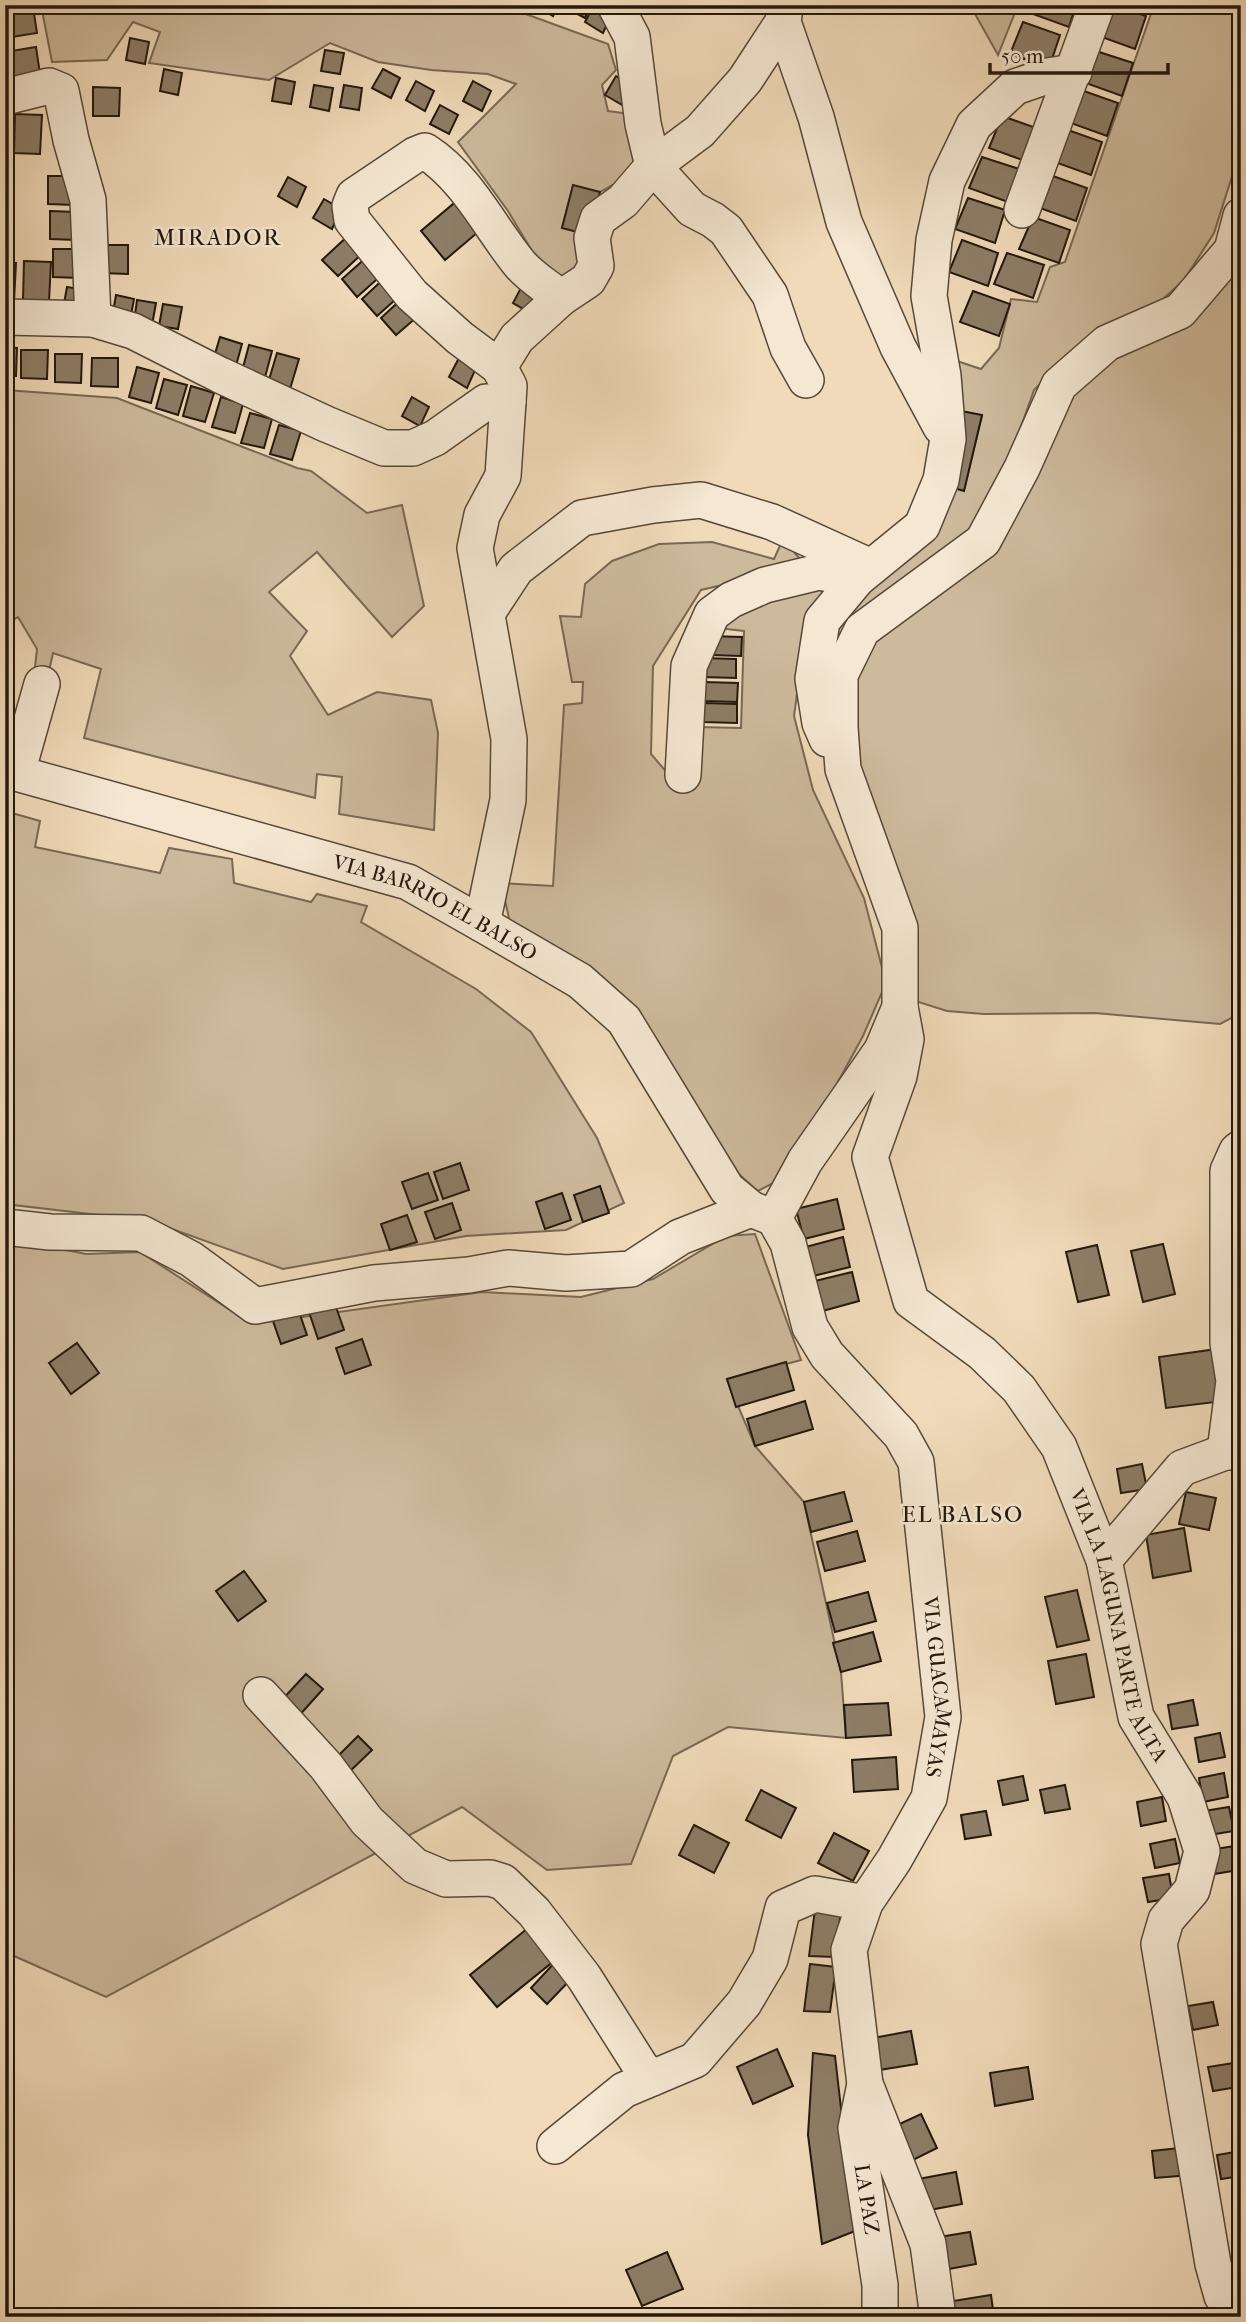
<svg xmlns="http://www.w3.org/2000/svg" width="1246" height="2322" font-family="'IM FELL French Canon',serif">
	<rect width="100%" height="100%" fill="#f0dab9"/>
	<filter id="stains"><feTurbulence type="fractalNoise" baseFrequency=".00286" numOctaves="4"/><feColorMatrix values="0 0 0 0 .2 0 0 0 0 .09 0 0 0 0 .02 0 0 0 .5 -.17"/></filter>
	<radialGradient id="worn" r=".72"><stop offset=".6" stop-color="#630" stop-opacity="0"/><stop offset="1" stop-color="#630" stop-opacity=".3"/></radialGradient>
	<!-- green -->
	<g fill="#cdb99c" stroke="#786855" stroke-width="2">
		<polygon points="41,5 524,5 523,13 608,44 616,70 602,85 608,111 638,115 636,154 628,176 600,192 573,186 562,227 589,235 572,277 560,279 532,251 508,211 458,142 516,84 488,74 431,70 378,62 330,43 269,80 149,63 160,32 133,22 107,60 52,62"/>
		<polygon points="970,5 1018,5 998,55"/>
		<polygon points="1154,5 1241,5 1241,148 1214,233 1184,280 1153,308 1086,338 1034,390 1002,480 978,522 823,657 829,630 947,486 964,490 982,416 956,410 951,359 981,369 999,348 1011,299 1037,302 1050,267 1065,262"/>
		<polygon points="1241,246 1241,1013 1220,1024 1095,1013 984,1014 947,1011 909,999 850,734 854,675 872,630 965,569 1054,408 1116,353 1197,318"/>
		<polygon points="5,390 117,398 297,468 311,471 367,513 402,505 424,606 392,637 317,552 269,592 307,631 290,656 328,715 377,692 431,700 438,733 434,830 339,814 342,777 317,774 315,798 84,738 101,669 53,653 49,671 34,676 37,649 18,617 5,624"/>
		<polygon points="783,539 806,566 701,590 653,666 651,754 681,789 698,727 741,728 744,631 717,628 735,607 832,587 807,621 794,716 813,790 864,898 886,983 863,1036 811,1131 777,1181 758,1191 725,1162 601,981 511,927 501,883 553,886 564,705 582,703 583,682 572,682 560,616 581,617 585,584 612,561 659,544 712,542 774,559"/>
		<polygon points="5,811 40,821 35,847 160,873 169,848 232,859 234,883 311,902 317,894 367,906 361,922 476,989 531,1032 597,1138 624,1203 566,1230 466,1236 283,1269 150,1221 5,1204"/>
		<polygon points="755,1234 801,1360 727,1380 755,1446 804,1502 841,1672 846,1738 728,1727 673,1756 631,1864 547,1870 462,1807 106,1997 5,1952 5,1238 86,1254 140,1252 252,1324 482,1292 581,1297 653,1279 726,1236"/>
	</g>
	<!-- building -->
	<g fill="#8e7d67" stroke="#23180e" stroke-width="2">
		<polygon points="401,5 445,5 444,12"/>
		<polygon points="535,5 559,5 553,16"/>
		<polygon points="568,5 591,5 585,18 566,8"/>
		<polygon points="594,5 598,5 612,13 603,33 585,22"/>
		<polygon points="1033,5 1076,5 1069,27 1030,13"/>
		<polygon points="1108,5 1114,5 1146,16 1135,49 1096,35"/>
		<polygon points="33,7 37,33 5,38 5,11"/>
		<polygon points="1023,22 1060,35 1049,68 1010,54"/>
		<polygon points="130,38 149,42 145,64 126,60"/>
		<polygon points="36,47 40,74 5,80 5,52"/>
		<polygon points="325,50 344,53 340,74 321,71"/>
		<polygon points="1096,51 1133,63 1122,96 1083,82"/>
		<polygon points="164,69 182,73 178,95 160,91"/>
		<polygon points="383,69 400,78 391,98 372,88"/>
		<polygon points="616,76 633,86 624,106 605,95"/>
		<polygon points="276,78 295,82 291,104 272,101"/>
		<polygon points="416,81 434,91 425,111 406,100"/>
		<polygon points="473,81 491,91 482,111 463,101"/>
		<polygon points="314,85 333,88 329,111 310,107"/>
		<polygon points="344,85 362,88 359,110 340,107"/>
		<polygon points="93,87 120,88 119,116 93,116"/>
		<polygon points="1081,90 1118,103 1107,136 1068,122"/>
		<polygon points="440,105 458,115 449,134 430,124"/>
		<polygon points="15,114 42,115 40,154 14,153"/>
		<polygon points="1002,116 1039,129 1028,162 989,148"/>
		<polygon points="1065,129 1102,142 1091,175 1052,161"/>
		<polygon points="982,157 1019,169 1008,202 969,188"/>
		<polygon points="5,166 14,167 13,195 5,195"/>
		<polygon points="1050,175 1087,188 1076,221 1037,207"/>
		<polygon points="48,176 75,176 74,205 48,204"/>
		<polygon points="288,177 306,187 297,207 278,196"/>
		<polygon points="573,185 600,192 589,235 562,228"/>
		<polygon points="968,198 1005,210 995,243 955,229"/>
		<polygon points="324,199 341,209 332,229 313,218"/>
		<polygon points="459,199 484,227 445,260 421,231"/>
		<polygon points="5,202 11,202 10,231 5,230"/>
		<polygon points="50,211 77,212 76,240 50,239"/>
		<polygon points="1033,217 1070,230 1059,263 1019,249"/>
		<polygon points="350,234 365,251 338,276 322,260"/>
		<polygon points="962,240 998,253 988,286 949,272"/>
		<polygon points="102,245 128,245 128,274 101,273"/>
		<polygon points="53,249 80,249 79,278 53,277"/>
		<polygon points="1007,253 1044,265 1033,298 994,284"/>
		<polygon points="369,255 385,272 357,297 342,279"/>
		<polygon points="24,261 51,262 49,301 23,300"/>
		<polygon points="5,263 16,263 14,302 5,302"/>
		<polygon points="389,274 404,292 377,316 362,299"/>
		<polygon points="523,284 541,294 532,314 513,303"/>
		<polygon points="67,287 86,290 82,312 63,309"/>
		<polygon points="973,291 1010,304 999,336 960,322"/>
		<polygon points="408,293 424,311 396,335 381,318"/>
		<polygon points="116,295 134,299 130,321 112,318"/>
		<polygon points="137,300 156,303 152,325 134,322"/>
		<polygon points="163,304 182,307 178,329 159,326"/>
		<polygon points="220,337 242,344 234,373 211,367"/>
		<polygon points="249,345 272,351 264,381 241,375"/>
		<polygon points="5,347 17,348 16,376 5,376"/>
		<polygon points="21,350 48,350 47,379 21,378"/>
		<polygon points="277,353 299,359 290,389 268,383"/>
		<polygon points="55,354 82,354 81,383 55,382"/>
		<polygon points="92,358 118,358 118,387 91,386"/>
		<polygon points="459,358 476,368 467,388 449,377"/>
		<polygon points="137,367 159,373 151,403 129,397"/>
		<polygon points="164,379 187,385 178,415 156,408"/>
		<polygon points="191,386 214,393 205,422 183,416"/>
		<polygon points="221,397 243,404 235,433 212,427"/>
		<polygon points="412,397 429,407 420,426 402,416"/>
		<polygon points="956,410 982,415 964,491 947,486"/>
		<polygon points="250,413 272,419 264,448 241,443"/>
		<polygon points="279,425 301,431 292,460 270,454"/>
		<polygon points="708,636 742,637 741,656 708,655"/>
		<polygon points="703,658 736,659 736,678 702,677"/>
		<polygon points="704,682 738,683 737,702 703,701"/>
		<polygon points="704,703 737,704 737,723 703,722"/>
		<polygon points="460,1163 469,1190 443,1199 434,1172"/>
		<polygon points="428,1173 438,1200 412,1209 402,1182"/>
		<polygon points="600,1186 609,1213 583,1222 574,1195"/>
		<polygon points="562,1193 571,1220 545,1229 536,1202"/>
		<polygon points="837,1199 844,1229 804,1239 796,1209"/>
		<polygon points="452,1203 461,1230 435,1239 425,1212"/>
		<polygon points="407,1215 417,1242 390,1250 381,1224"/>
		<polygon points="843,1237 850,1267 809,1277 802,1248"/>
		<polygon points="1163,1244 1175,1294 1143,1302 1131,1251"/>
		<polygon points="1097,1245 1109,1295 1078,1302 1066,1252"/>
		<polygon points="852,1272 859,1301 819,1312 811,1282"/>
		<polygon points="335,1304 344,1330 318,1339 309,1312"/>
		<polygon points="298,1309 307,1335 281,1344 272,1318"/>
		<polygon points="362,1339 371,1365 345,1374 336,1348"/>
		<polygon points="77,1343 99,1373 71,1394 49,1363"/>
		<polygon points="1217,1349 1224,1401 1166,1408 1159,1357"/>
		<polygon points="786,1362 794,1390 736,1407 727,1379"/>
		<polygon points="805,1401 813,1429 755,1446 747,1419"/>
		<polygon points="1142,1464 1147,1489 1121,1493 1117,1469"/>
		<polygon points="844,1492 852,1521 811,1532 804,1502"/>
		<polygon points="1186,1492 1216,1498 1209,1530 1179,1524"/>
		<polygon points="1184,1528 1191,1571 1153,1578 1146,1535"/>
		<polygon points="857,1531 865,1561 825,1571 817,1542"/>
		<polygon points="244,1571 266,1601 238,1621 216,1591"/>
		<polygon points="1077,1590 1089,1640 1057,1647 1045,1597"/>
		<polygon points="868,1592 876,1621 835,1632 827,1603"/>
		<polygon points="1234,1631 1241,1631 1241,1669 1233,1669"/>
		<polygon points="873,1632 881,1661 841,1672 833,1643"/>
		<polygon points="1086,1654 1094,1697 1056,1704 1048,1661"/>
		<polygon points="306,1674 323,1689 297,1718 280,1702"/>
		<polygon points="1193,1700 1198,1725 1172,1729 1168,1705"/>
		<polygon points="888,1703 891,1735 846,1738 844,1705"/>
		<polygon points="1220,1733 1225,1757 1199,1762 1195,1738"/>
		<polygon points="358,1736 372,1750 344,1777 331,1763"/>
		<polygon points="896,1757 898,1789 854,1792 852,1760"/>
		<polygon points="1224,1773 1228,1797 1203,1802 1199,1778"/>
		<polygon points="1023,1776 1028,1800 1003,1805 998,1781"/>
		<polygon points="1065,1785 1070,1809 1045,1813 1040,1790"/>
		<polygon points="761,1790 796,1808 781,1838 746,1820"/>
		<polygon points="1162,1797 1166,1821 1141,1826 1137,1802"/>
		<polygon points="1229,1807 1234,1831 1209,1835 1204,1811"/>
		<polygon points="986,1811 991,1835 965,1839 961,1815"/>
		<polygon points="694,1825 729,1843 714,1873 679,1855"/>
		<polygon points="834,1833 869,1851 853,1881 818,1863"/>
		<polygon points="1175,1839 1180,1863 1155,1868 1150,1844"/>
		<polygon points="1235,1846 1239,1870 1214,1874 1209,1850"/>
		<polygon points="1169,1874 1173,1898 1148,1902 1143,1878"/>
		<polygon points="815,1909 841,1912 834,1957 809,1956"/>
		<polygon points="533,1924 560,1956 497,2007 470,1975"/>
		<polygon points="557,1960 574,1976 547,2004 531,1988"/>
		<polygon points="810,1964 836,1967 830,2012 804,2011"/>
		<polygon points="1213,2002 1218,2025 1193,2030 1188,2006"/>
		<polygon points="911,2031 917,2064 879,2070 873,2038"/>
		<polygon points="777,2049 793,2086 753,2104 737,2067"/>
		<polygon points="813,2053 835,2056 855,2231 822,2244 808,2135"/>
		<polygon points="1234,2063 1238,2087 1213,2091 1208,2067"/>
		<polygon points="1028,2067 1033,2099 995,2106 990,2073"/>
		<polygon points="921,2114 937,2148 909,2162 893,2127"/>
		<polygon points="1188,2147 1190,2175 1155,2178 1152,2151"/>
		<polygon points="1241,2151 1241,2176 1221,2179 1217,2155"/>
		<polygon points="956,2172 962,2204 924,2211 918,2179"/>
		<polygon points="970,2232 976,2264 938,2271 933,2238"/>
		<polygon points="667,2252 683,2289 642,2306 626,2270"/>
		<polygon points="991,2295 994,2317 955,2317 953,2301"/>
	</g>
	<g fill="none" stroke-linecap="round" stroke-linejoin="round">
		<defs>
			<g id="minor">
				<polyline points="615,5 632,37 643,124 653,166 692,209 713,220 726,230 770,295 788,348 806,380"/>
				<polyline points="785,7 783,22 816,117 844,222 898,347 941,427"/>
				<polyline points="5,97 49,86 61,91 71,140 88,200 93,319"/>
				<polyline points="1022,210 1097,5"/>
				<polyline points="5,317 93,319 133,331 220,375 326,424 384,448 413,448 435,438 486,402 508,402"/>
				<path d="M499 367 460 338 412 295 352 220 350 206 354 196 415 155 425 151C467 178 489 226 519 263 530 277 548 287 561 298"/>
				<polyline points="487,613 516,569 582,518 653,505 701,500 772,522 871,567"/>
				<polyline points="827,739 820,723 813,679 822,621 857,579 922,526 941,480 948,439 943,376 929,296 934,240 947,181 974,125 1015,87 1047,76 1074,72"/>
				<path id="s1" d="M5 770 408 882 482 924 580 981 624 1020 727 1189 751 1209 774 1218 788 1243 810 1327 827 1355 901 1435 916 1462 943 1717 929 1798 894 1860 865 1903 849 1950 865 2084 928 2244 938 2317"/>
				<polyline points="17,773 42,684"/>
				<polyline points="683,775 689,666 712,614 731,600 765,585 819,572 857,579"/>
				<polyline points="482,924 508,800 509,739 475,548 482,515 503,476 509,386 499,367 517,338 561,298 588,280 596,266 592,238 598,219 623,201 653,166 700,131 745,80 783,22"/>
				<path id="s2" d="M900 1007 906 1039 899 1076 870 1157 911 1301 982 1353 1019 1389 1059 1447 1104 1560 1136 1717 1185 1797 1202 1851 1192 1890 1166 1920 1159 1944 1213 2264 1222 2296 1241 2309"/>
				<polyline points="774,1218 805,1161 882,1050 900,1007 900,928 843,769 840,728 840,675 862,630 983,541 1022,468 1059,385 1107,343 1180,311 1232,250 1241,216"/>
				<polyline points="5,1227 50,1232 141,1233 191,1259 255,1306 374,1283 469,1275 508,1268 566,1273 631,1269 680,1237 751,1209"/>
				<polyline points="1225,1452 1234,1381 1228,1343 1228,1171 1237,1151 1241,1148"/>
				<polyline points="1104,1560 1182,1468 1225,1452 1241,1452"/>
				<polyline points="261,1695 326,1766 367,1821 415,1866 446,1879 490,1878 503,1882 534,1912 584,1977 641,2067 652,2078"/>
				<path id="s3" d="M865 2084 856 2128 880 2285V2317"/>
				<polyline points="555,2146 624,2090 695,2060 744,2003 770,1959 783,1908 815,1894 865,1903"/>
			</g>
		</defs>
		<!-- minor casing -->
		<use href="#minor" stroke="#564839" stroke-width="38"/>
		<!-- minor -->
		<use href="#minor" stroke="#f5e7d2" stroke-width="35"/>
	</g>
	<g text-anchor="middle" stroke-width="5" stroke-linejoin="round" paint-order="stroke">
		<!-- street labels -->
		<g font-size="21" fill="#23180e" stroke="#f5e7d2">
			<text dy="7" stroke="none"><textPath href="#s1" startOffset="453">VIA BARRIO EL BALSO</textPath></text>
			<text dy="7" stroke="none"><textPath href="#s2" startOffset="705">VIA LA LAGUNA PARTE ALTA</textPath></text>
			<text dy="7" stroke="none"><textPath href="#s1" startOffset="1444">VIA GUACAMAYAS</textPath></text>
			<text dy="7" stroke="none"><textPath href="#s3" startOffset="117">LA PAZ</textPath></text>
		</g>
		<!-- neighbourhood labels -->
		<g font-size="23" letter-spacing="2" fill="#23180e" stroke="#f5e7d2">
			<text x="218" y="245">MIRADOR</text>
			<text x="963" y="1522">EL BALSO</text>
		</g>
	</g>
	<!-- margin -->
	<rect width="1246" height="2322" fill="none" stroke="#f0dab9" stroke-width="28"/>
	<rect x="7" y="7" width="1232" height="2308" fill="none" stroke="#23180e" stroke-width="3.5"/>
	<rect x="14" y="14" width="1218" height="2294" fill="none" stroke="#23180e" stroke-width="2"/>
	<!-- scale -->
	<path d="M990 63v10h178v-10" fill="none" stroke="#23180e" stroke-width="3.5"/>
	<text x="1001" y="63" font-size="21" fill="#23180e" stroke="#f5e7d2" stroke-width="5" paint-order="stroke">50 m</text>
	<rect width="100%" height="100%" filter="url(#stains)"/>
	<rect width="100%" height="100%" fill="url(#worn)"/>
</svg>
